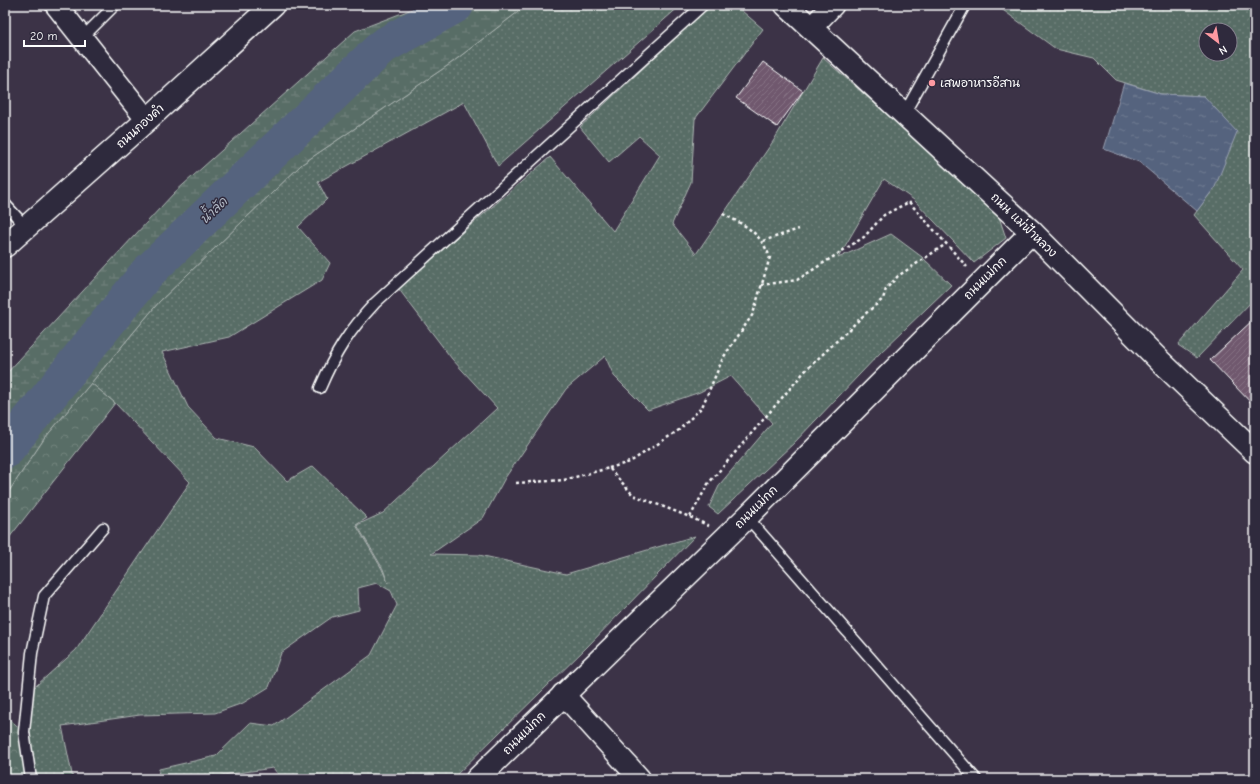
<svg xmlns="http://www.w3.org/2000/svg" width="1260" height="784" font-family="'Comic Neue','Playpen Sans Thai',sans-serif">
	<defs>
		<pattern id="green-dots" width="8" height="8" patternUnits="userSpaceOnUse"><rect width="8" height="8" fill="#596d66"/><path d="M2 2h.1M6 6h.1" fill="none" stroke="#72837d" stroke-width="1.8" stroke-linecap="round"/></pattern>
		<pattern id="forest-crowns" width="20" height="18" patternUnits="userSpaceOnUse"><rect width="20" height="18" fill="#596d66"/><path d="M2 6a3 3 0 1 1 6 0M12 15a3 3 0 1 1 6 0" fill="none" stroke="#72837d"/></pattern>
		<pattern id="wetland-marsh" width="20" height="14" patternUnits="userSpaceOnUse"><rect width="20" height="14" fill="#596d66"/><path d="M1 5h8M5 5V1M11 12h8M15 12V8" fill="none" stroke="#72837d"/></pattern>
		<pattern id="water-ripples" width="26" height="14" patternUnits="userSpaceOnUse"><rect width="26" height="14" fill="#55637e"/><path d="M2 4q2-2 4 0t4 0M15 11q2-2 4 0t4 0" fill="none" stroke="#6e7a91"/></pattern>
		<pattern id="building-hatch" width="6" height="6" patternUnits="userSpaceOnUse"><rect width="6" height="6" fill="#6f596e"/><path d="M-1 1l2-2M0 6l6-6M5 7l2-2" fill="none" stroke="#857284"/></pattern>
	</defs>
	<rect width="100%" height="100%" fill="#3c3347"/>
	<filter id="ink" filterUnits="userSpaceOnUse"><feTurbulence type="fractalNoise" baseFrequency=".025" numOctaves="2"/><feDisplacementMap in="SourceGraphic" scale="8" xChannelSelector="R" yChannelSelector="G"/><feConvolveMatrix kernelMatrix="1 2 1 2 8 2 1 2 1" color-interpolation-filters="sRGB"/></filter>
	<g filter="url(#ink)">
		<!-- green -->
		<g fill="url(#green-dots)" stroke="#acb6b2" fill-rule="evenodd">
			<polygon points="527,5 681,5 498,166 464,102 318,182 327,199 298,227 330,263 322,280 229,337 162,352 188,407 217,438 254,447 287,481 313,466 367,518 356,525 382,569 388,583 383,569 357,525 383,513 497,408 452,359 398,288 550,157 613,231 660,155 639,136 609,162 580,127 711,5 735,5 763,29 695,119 691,182 672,224 696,254 774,140 823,58 997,211 1006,238 974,263 914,200 884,179 838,258 891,234 922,257 951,285 881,352 794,443 718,514 709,507 720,484 772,423 731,376 700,392 648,410 614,376 605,356 566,389 505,478 483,518 431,554 479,555 566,574 695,536 587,647 452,779 282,779 273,768 223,775 222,779 158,779 159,769 216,756 250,723 274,726 371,655 397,605 391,591 377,583 358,588 359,610 332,617 281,653 269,687 243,703 215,713 140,715 62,726 73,779 32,779 30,776 28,693 76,650 190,482 115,403 91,383 159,302 302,164 450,64"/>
			<path d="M996 5H1255V298L1197 358 1178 345 1243 270 1194 215 1215 187 1204 96 1161 94 1116 80 1094 58 1056 49ZM1206 30H1230V54H1206Z"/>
		</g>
		<!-- forest -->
		<g fill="url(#forest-crowns)" stroke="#acb6b2">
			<polygon points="91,383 115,403 5,543 5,497 44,439"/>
			<polygon points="5,715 24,732 32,779 5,779"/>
		</g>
		<!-- wetland -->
		<polygon fill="url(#wetland-marsh)" stroke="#acb6b2" points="423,5 527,5 450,64 302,164 159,302 44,439 5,497 5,375 174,193 355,31"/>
		<!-- water -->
		<polygon fill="url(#water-ripples)" stroke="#99a1b2" points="1124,83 1161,94 1204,96 1237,132 1215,187 1197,211 1139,162 1104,149"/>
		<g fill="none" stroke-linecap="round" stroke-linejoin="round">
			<!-- river -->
			<polyline stroke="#55637e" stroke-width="36" points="5,451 147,273 383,46 456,5"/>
		</g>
		<!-- building -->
		<g fill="url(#building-hatch)" stroke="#fff">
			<polygon points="763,62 803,91 777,127 736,98"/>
			<polygon points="1255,318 1255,407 1210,360"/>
		</g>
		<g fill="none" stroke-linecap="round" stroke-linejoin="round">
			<defs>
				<g id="lane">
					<polyline points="82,38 115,5"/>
					<polyline points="904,114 965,5"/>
					<polyline points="5,204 26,227"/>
					<path d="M320 388C335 353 349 331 375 303L703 5"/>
					<polyline points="747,517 976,779"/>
					<polyline points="31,779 24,732 32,653 44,596 103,528"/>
				</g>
				<g id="street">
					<polyline points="56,5 147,120"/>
					<polyline points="811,28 833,5"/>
					<polyline points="563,694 640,779"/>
				</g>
				<g id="secondary">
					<polyline points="786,5 1032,232 1162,363 1255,452"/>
					<polyline points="5,246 147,120 273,5"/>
					<polyline points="477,779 747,517 1032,232"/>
				</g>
			</defs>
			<!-- lane casing -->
			<use href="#lane" stroke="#fff" stroke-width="13"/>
			<!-- street casing -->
			<use href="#street" stroke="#fff" stroke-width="24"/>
			<!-- secondary casing -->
			<use href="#secondary" stroke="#fff" stroke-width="25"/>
			<!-- path -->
			<g stroke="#fff" stroke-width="2.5" stroke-dasharray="3 3" stroke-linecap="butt">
				<polyline points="763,241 799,229"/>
				<polyline points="761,285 797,280 864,237 884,215 909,202 967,267"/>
				<path d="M609 468 630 462 679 430 702 407 723 358 753 314 770 257C758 230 746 226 721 213"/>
				<polyline points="516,483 564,480 609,468 633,495 690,517 709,526"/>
				<polyline points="690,517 708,484 805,371 865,314 883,299 886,289 898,276 946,244"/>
			</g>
			<!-- lane -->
			<use href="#lane" stroke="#2f2a3d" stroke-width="10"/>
			<!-- street -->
			<use href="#street" stroke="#2f2a3d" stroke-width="21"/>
			<!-- secondary -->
			<use href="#secondary" stroke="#2f2a3d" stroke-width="22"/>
		</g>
	</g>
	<!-- markers -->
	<circle fill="#ff9aa2" stroke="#2f2a3d" stroke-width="1.5" cx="932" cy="83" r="4"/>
	<g text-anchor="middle" stroke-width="3" stroke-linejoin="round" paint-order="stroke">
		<!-- poi labels -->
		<g font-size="12" fill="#fff" stroke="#2f2a3d" text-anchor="start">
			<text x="940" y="87">เสพอาหารอีสาน</text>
		</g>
		<!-- street labels -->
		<g font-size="12" fill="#fff" stroke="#2f2a3d">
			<text transform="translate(140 126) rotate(-42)" y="4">ถนนกองคำ</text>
			<text transform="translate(1024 225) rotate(44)" y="4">ถนน แม่ฟ้าหลวง</text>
			<text transform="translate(985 278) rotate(-45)" y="4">ถนนแม่กก</text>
			<text transform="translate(756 507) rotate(-45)" y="4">ถนนแม่กก</text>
			<text transform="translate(524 733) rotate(-45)" y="4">ถนนแม่กก</text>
		</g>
		<!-- water labels -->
		<g font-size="13" font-style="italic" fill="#b2b9c5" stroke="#2f2a3d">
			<text transform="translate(213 210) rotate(-44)" y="5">น้ำลัด</text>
		</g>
	</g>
	<!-- margin -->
	<rect width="1260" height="784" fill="none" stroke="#2f2a3d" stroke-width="20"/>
	<rect x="10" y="10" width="1240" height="764" fill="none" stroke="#fff" stroke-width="1.5" filter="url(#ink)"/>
	<!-- north arrow -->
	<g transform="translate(1218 42) rotate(149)"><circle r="19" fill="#2f2a3d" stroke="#827f8b"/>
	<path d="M0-3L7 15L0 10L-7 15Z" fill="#ff9aa2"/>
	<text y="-6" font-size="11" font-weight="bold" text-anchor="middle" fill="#ffffff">N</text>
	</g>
	<!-- scale -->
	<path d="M24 40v6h61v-6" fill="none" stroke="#ffffff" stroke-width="2"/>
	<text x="30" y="40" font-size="12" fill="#ffffff" stroke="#2f2a3d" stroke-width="3" paint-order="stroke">20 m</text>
</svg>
